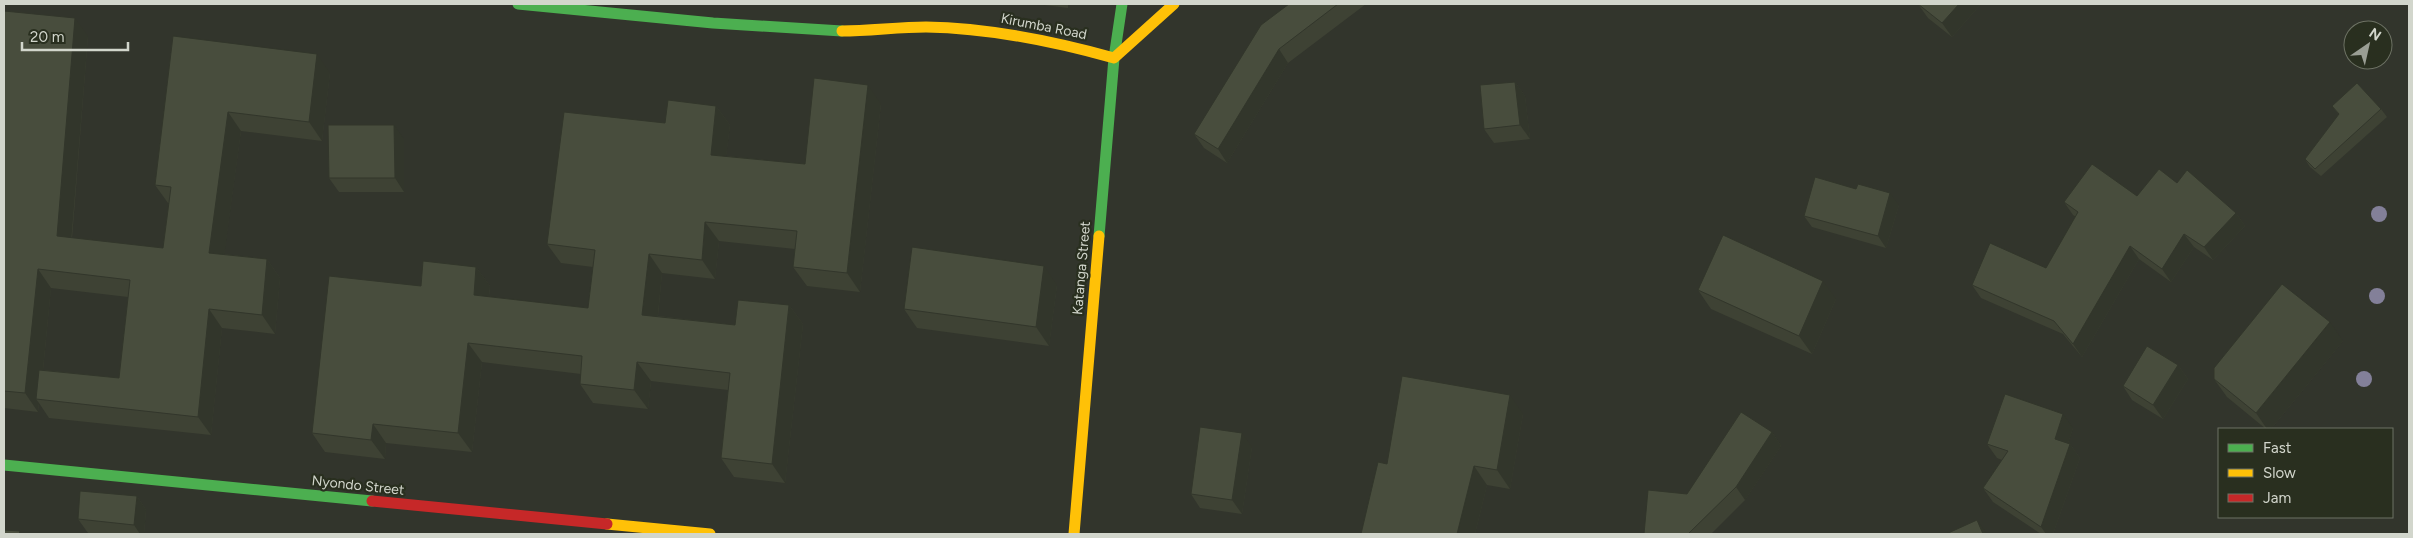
<svg xmlns="http://www.w3.org/2000/svg" width="2413" height="538" font-family="Figtree,sans-serif">
	<rect width="100%" height="100%" fill="#32352c"/>
	<g fill="none" stroke-linecap="round" stroke-linejoin="round">
		<!-- fast -->
		<g stroke="#4caf50" stroke-width="11">
			<polyline points="518,4 713,23 842,31"/>
			<polyline points="1099,236 1114,58 1122,4"/>
			<polyline points="4,465 372,501"/>
		</g>
		<!-- slow -->
		<g stroke="#ffc107" stroke-width="11">
			<path d="M842 31C870 31 898 27 926 27 990 28 1053 41 1114 58L1174 4"/>
			<polyline points="607,524 710,534"/>
			<polyline points="1074,534 1099,236"/>
		</g>
		<!-- jam -->
		<polyline stroke="#c62828" stroke-width="11" points="372,501 607,524"/>
	</g>
	<!-- trees -->
	<g fill="#838099">
		<circle cx="2379" cy="214" r="8"/>
		<circle cx="2377" cy="296" r="8"/>
		<circle cx="2364" cy="379" r="8"/>
	</g>
	<!-- wall -->
	<g fill="#3e4234" fill-rule="evenodd">
		<polygon points="1037,4 1068,4 1068,8"/>
		<polygon points="1289,4 1366,4 1288,63 1227,163 1204,148 1194,134"/>
		<polygon points="1918,4 1981,4 1952,37 1928,18"/>
		<path d="M4 11 88 36 72 238 163 248 169 203H168L155 185 173 36 330 73 322 141 241 131 224 254 267 259 280 278 275 334 222 328 211 435 49 418 39 403 38 412 4 408ZM51 288 128 297 119 378 43 370Z"/>
		<polygon points="1515,82 1525,96 1530,139 1494,143 1484,129"/>
		<polygon points="881,104 860,292 807,286 793,267 795,249 719,241 715,279 662,273 658,316 735,325 789,305 803,324 785,483 734,477 721,458 728,390 651,381 648,409 593,403 580,384 581,374 482,362 472,452 386,443 385,459 325,452 312,433 421,286 476,267 490,286 489,297 588,308 593,267 561,263 547,244 665,123 716,106 730,125 726,156 805,164"/>
		<polygon points="2332,106 2381,109 2387,117 2321,176 2310,167 2305,159 2339,115"/>
		<polygon points="404,139 404,192 339,192 329,178"/>
		<polygon points="2177,183 2236,213 2245,226 2213,260 2194,247 2171,282 2139,259 2082,357 2063,334 1981,298 1972,285 2046,268 2076,217 2073,215 2064,202 2137,196"/>
		<polygon points="1899,205 1886,248 1812,227 1804,216"/>
		<polygon points="1057,285 1049,346 917,328 904,309"/>
		<polygon points="1698,290 1836,299 1812,354 1711,309"/>
		<polygon points="2343,341 2271,429 2266,429 2227,397 2214,379"/>
		<polygon points="2178,365 2188,379 2163,419 2132,400 2123,386"/>
		<polygon points="1523,414 1510,489 1487,485 1475,534 1361,534"/>
		<polygon points="2073,428 2068,443 2070,444 2080,458 2053,534 2041,534 1993,502 1983,488 2002,460 1997,458 1987,444"/>
		<polygon points="1772,432 1781,446 1745,500 1711,534 1644,534 1687,494"/>
		<polygon points="1252,447 1242,514 1200,508 1191,494"/>
		<polygon points="137,496 146,510 144,534 102,534 88,533 78,519"/>
	</g>
	<!-- shaded-wall -->
	<g fill="#32362b">
		<polygon points="1959,4 1981,4 1952,37 1942,23"/>
		<polygon points="75,18 88,36 70,255 57,236"/>
		<polygon points="1279,49 1288,63 1227,163 1218,149"/>
		<polygon points="317,54 330,73 322,141 309,122"/>
		<polygon points="1515,82 1525,96 1530,139 1520,125"/>
		<polygon points="868,85 881,104 860,292 847,273"/>
		<polygon points="716,106 730,125 724,174 711,155"/>
		<polygon points="228,112 241,131 222,271 209,253"/>
		<polygon points="394,125 404,139 404,192 395,178"/>
		<polygon points="1890,193 1899,205 1886,248 1878,236"/>
		<polygon points="2236,213 2245,226 2213,260 2204,247"/>
		<polygon points="705,222 719,241 715,279 702,260"/>
		<polygon points="2184,234 2194,247 2171,282 2162,269"/>
		<polygon points="2130,246 2139,259 2082,357 2073,344"/>
		<polygon points="649,254 662,273 656,334 642,315"/>
		<polygon points="267,259 280,278 275,334 262,315"/>
		<polygon points="1044,266 1057,285 1049,346 1036,327"/>
		<polygon points="476,267 490,286 487,314 474,295"/>
		<polygon points="38,269 51,288 40,399 36,399 39,403 38,412 25,393"/>
		<polygon points="1823,281 1836,299 1812,354 1799,336"/>
		<polygon points="789,305 803,324 785,483 772,464"/>
		<polygon points="209,309 222,328 211,435 198,417"/>
		<polygon points="2330,322 2343,341 2271,429 2267,429 2256,413"/>
		<polygon points="468,343 482,362 472,452 458,433"/>
		<polygon points="637,362 651,381 648,409 634,390"/>
		<polygon points="2178,365 2188,379 2163,419 2153,405"/>
		<polygon points="1510,395 1523,414 1510,489 1497,470"/>
		<polygon points="2063,414 2073,428 2065,453 2055,439"/>
		<polygon points="373,424 386,443 385,459 371,440"/>
		<polygon points="1772,432 1781,446 1745,500 1736,487"/>
		<polygon points="1242,433 1252,447 1242,514 1232,500"/>
		<polygon points="2070,444 2080,458 2053,534 2046,534 2041,527"/>
		<polygon points="1474,466 1487,485 1475,534 1457,534"/>
		<polygon points="137,496 146,510 144,534 140,534 134,525"/>
		<polygon points="1977,520 1987,534 1983,534"/>
	</g>
	<!-- building -->
	<g fill="#484d3d" stroke="#32362b">
		<polygon points="1289,4 1338,4 1279,49 1218,149 1194,134 1261,25"/>
		<polygon points="1918,4 1959,4 1942,23"/>
		<polygon points="4,11 75,18 57,236 163,248 171,187 155,185 173,36 317,54 309,122 228,112 209,253 267,259 262,315 209,309 198,417 36,399 39,370 119,378 130,280 38,269 25,393 4,391"/>
		<polygon points="814,78 868,85 847,273 793,267 797,231 705,222 702,260 649,254 642,315 735,325 738,300 789,305 772,464 721,458 730,373 637,362 634,390 580,384 582,356 468,343 458,433 373,424 371,440 312,433 329,276 421,286 423,261 476,267 474,295 588,308 595,250 547,244 564,112 665,123 668,100 716,106 711,155 805,164"/>
		<polygon points="1515,82 1520,125 1484,129 1480,85"/>
		<polygon points="2357,83 2381,109 2315,169 2305,159 2339,114 2332,106"/>
		<polygon points="328,125 394,125 395,178 329,178"/>
		<polygon points="2092,164 2137,196 2159,169 2177,183 2187,170 2236,213 2204,247 2184,234 2162,269 2130,246 2073,344 2054,321 1972,285 1990,243 2046,268 2078,212 2064,202"/>
		<polygon points="1815,177 1856,189 1858,184 1890,193 1878,236 1804,216"/>
		<polygon points="1723,235 1823,281 1799,336 1698,290"/>
		<polygon points="912,247 1044,266 1036,327 904,309"/>
		<polygon points="2282,284 2330,322 2256,413 2214,379 2214,368"/>
		<polygon points="2147,346 2178,365 2153,405 2123,386"/>
		<polygon points="1402,376 1510,395 1497,470 1474,466 1457,534 1361,534 1378,462 1387,464"/>
		<polygon points="2005,394 2063,414 2055,439 2070,444 2041,527 1983,488 2008,451 1987,444"/>
		<polygon points="1741,412 1772,432 1736,487 1688,534 1644,534 1648,490 1687,494"/>
		<polygon points="1200,427 1242,433 1232,500 1191,494"/>
		<polygon points="80,491 137,496 134,525 78,519"/>
		<polygon points="1977,520 1983,534 1946,534"/>
		<polygon points="4,530 20,531 19,534 4,534"/>
	</g>
	<g text-anchor="middle" stroke-width="4.5" stroke-linejoin="round" paint-order="stroke">
		<!-- street labels -->
		<g font-size="14" fill="#d2d6cc" stroke="#292f1f">
			<text transform="translate(1044 26) rotate(11)" y="5">Kirumba Road</text>
			<text transform="translate(1081 268) rotate(-85)" y="5">Katanga Street</text>
			<text transform="translate(358 485) rotate(6)" y="5">Nyondo Street</text>
		</g>
	</g>
	<!-- border -->
	<rect width="2413" height="538" fill="none" stroke="#d2d6cc" stroke-width="10"/>
	<!-- legend -->
	<rect x="2218" y="428" width="175" height="90" fill="#292f1f" stroke="#6d7264"/>
	<rect x="2228" y="444" width="25" height="8" fill="#4caf50" stroke="#6d7264"/>
	<text x="2263" y="453" font-size="15" fill="#d2d6cc">Fast</text>
	<rect x="2228" y="469" width="25" height="8" fill="#ffc107" stroke="#6d7264"/>
	<text x="2263" y="478" font-size="15" fill="#d2d6cc">Slow</text>
	<rect x="2228" y="494" width="25" height="8" fill="#c62828" stroke="#6d7264"/>
	<text x="2263" y="503" font-size="15" fill="#d2d6cc">Jam</text>
	<!-- north arrow -->
	<g transform="translate(2368 45) rotate(34)"><circle r="24" fill="#292f1f" stroke="#6d7264"/>
	<path d="M0-4L9 19L0 12L-9 19Z" fill="#9a9e94"/>
	<text y="-8" font-size="14" font-weight="bold" text-anchor="middle" fill="#d2d6cc">N</text>
	</g>
	<!-- scale -->
	<path d="M22 42v8h106v-8" fill="none" stroke="#d2d6cc" stroke-width="2.5"/>
	<text x="30" y="42" font-size="15" fill="#d2d6cc" stroke="#292f1f" stroke-width="4" paint-order="stroke">20 m</text>
</svg>
